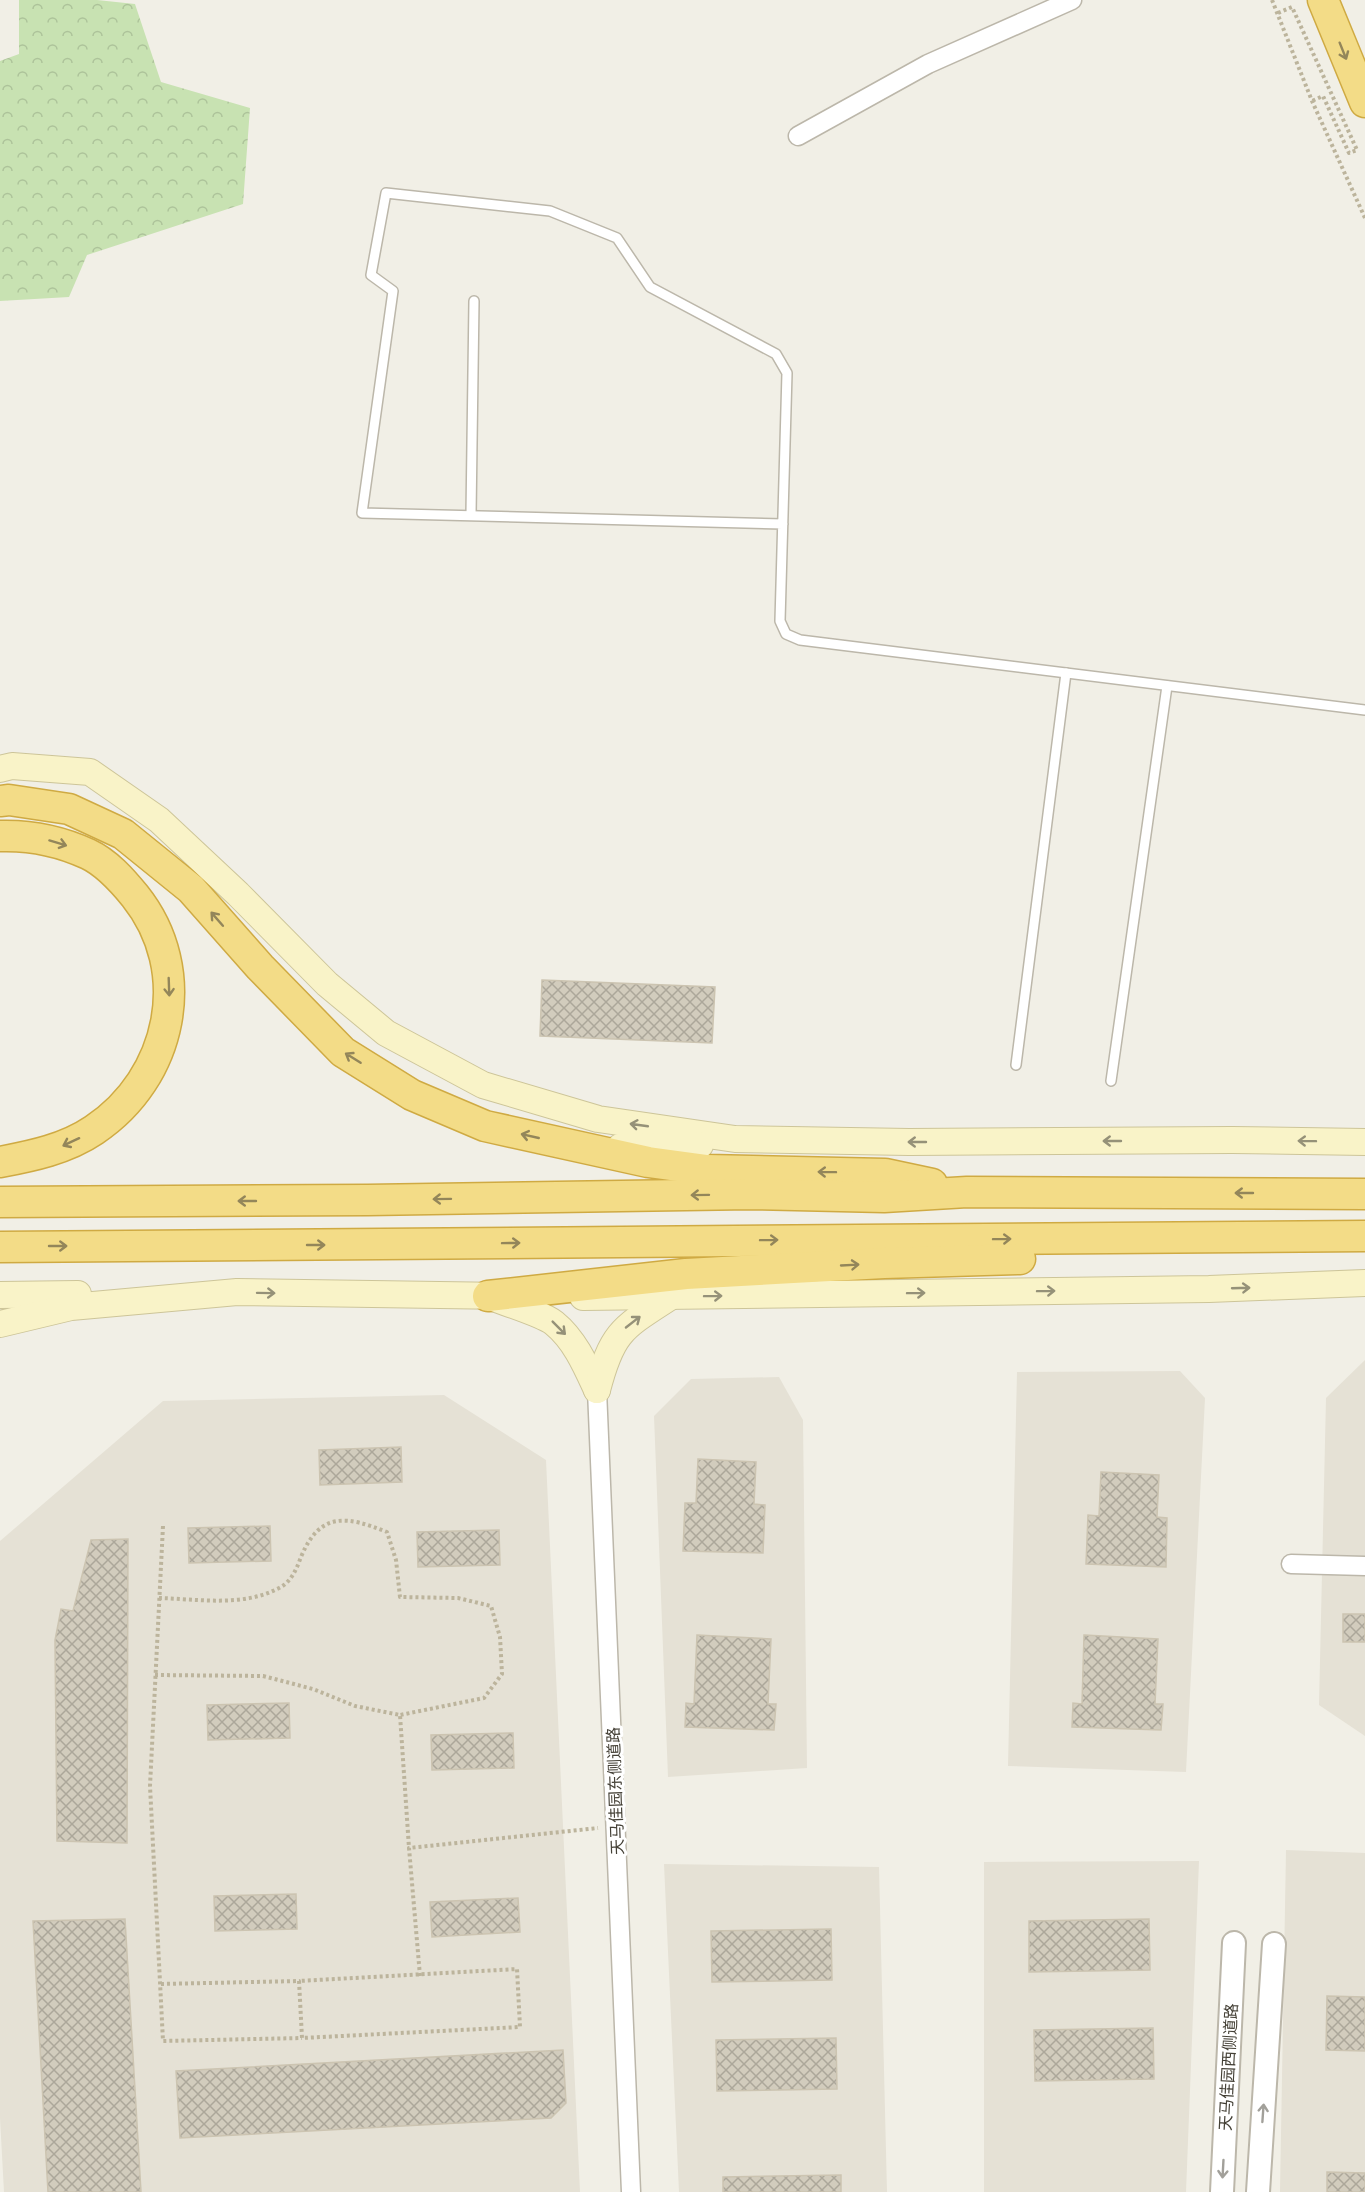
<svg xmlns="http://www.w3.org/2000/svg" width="1365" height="2192" font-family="Figtree,'Noto Sans SC',sans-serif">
	<defs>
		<pattern id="forest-crowns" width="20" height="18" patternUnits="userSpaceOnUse" patternTransform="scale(1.5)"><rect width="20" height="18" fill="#c8e2b2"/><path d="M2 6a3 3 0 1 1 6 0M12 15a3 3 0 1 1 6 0" fill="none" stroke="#adc39a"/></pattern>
		<pattern id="building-cross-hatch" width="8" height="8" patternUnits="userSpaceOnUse" patternTransform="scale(1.5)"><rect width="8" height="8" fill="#d2ccbd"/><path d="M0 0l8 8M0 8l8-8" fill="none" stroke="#aca79a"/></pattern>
	</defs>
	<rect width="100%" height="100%" fill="#f1efe6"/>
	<!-- residential -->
	<g fill="#e5e1d5">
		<polygon points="1365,1360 1365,1736 1319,1705 1326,1398"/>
		<polygon points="1180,1371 1205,1398 1186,1772 1008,1766 1017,1372"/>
		<polygon points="779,1377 803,1420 807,1768 668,1777 654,1416 691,1379"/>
		<polygon points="444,1395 546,1460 580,2192 4,2192 0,2118 0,1541 163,1401"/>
		<polygon points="1286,1850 1365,1853 1365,2192 1280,2192"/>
		<polygon points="1199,1861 1186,2192 984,2192 984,1862"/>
		<polygon points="664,1864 879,1867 887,2192 679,2192"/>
	</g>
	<!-- forest -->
	<polygon fill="url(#forest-crowns)" points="19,0 97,0 135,4 161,82 250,108 243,204 87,255 69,297 0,301 0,61 19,54"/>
	<!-- building -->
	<g fill="url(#building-cross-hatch)" stroke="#ccc4b1" stroke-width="1.5">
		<polygon points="542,980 715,987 712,1043 540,1036"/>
		<polygon points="401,1447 402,1482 320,1485 319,1450"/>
		<polygon points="698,1459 756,1462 754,1504 765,1505 763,1553 683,1551 685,1503 696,1503"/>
		<polygon points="1101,1472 1159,1475 1157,1517 1167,1518 1166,1567 1086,1564 1088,1515 1099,1516"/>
		<polygon points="270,1526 271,1561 189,1563 188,1528"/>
		<polygon points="499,1530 500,1565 418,1567 417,1532"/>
		<polygon points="128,1539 127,1843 57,1841 55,1640 61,1609 73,1611 91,1540"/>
		<rect x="1343" y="1614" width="22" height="28"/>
		<polygon points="697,1635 771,1639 768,1704 776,1704 774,1730 685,1727 686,1703 694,1704"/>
		<polygon points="1084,1635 1158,1639 1155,1704 1163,1704 1161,1730 1072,1727 1073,1703 1082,1704"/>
		<polygon points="289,1703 290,1738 208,1740 207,1705"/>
		<polygon points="513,1733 514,1768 432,1770 431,1735"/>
		<polygon points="296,1894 297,1929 215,1931 214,1896"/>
		<polygon points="518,1898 520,1932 432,1937 430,1902"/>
		<polygon points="125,1919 141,2192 48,2192 33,1921"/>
		<polygon points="1149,1919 1150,1970 1029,1972 1029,1921"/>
		<polygon points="831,1929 832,1980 712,1982 711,1931"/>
		<polygon points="1327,1996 1365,1997 1365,2051 1326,2050"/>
		<polygon points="1153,2028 1154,2079 1035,2081 1034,2030"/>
		<polygon points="836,2038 837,2089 717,2091 716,2040"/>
		<polygon points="563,2050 566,2103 551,2118 180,2138 176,2071"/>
		<polygon points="1327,2172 1365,2173 1365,2192 1327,2192"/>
		<polygon points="841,2175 841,2192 723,2192 723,2177"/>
	</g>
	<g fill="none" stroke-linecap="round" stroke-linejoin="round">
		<defs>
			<g id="service">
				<polyline points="471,515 474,301"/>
				<polyline points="783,524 362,513 393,291 371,275 386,193 550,211 617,238 650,287 776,354 787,373 780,621 786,634 800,640 1365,710"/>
				<polyline points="1016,1065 1066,673"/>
				<polyline points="1111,1081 1167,686"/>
			</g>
			<g id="minor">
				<polyline points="798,136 928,64 1072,0"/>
				<polyline points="597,1390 631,2192"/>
				<polyline points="1291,1564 1365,1566"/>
			</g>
			<g id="tertiary">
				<polyline points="1222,2192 1234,1943"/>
				<polyline points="1258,2192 1274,1944"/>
			</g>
			<g id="secondary">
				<polyline points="0,769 12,766 90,772 159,820 238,894 327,984 386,1033 483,1085 598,1119 735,1139 909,1142 1232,1140 1365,1142"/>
				<polyline points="620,1147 700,1145"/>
				<polyline points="0,1295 78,1294"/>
				<path d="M488 1296C503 1302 543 1314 554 1323 575 1340 586 1366 597 1390"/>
				<polyline points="583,1297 1209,1289 1365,1283"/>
				<polyline points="0,1324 71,1307 237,1292 507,1296"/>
				<path d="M597 1390C612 1332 622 1328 670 1297"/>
			</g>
			<g id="trunk">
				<polyline points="1323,0 1365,102"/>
				<polyline points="0,801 9,800 69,809 123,834 191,889 260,967 343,1052 412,1095 485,1126 648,1162 707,1170 885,1174 932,1184"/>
				<path d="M0 836C31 835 60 841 88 854 107 863 122 880 135 896 195 971 172 1078 94 1130 66 1149 32 1156 0 1162"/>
				<polyline points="0,1202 368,1200 750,1194 884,1197 967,1192 1365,1194"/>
				<polyline points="0,1247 1365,1236"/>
				<polyline points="488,1296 686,1274 884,1263 1020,1259"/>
			</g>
		</defs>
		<!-- service casing -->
		<use href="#service" stroke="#bcb7aa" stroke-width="12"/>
		<!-- minor casing -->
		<use href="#minor" stroke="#bcb7aa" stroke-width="21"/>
		<!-- tertiary casing -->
		<use href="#tertiary" stroke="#bcb7aa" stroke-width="26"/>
		<!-- secondary casing -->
		<use href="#secondary" stroke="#cdc599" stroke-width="28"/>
		<!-- trunk casing -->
		<use href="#trunk" stroke="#cfaa43" stroke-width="33"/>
		<!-- path -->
		<g stroke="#bcb49c" stroke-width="4" stroke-dasharray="3 3" stroke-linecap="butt">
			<polyline points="1272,0 1312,101 1365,218"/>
			<polyline points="1278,13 1292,7 1357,150 1349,153 1323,96 1312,101"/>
			<polyline points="163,1526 150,1786 163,2041 302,2038"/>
			<path d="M159 1598C197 1599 242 1607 277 1589 291 1583 296 1570 301 1557 320 1511 347 1516 387 1532L396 1560 400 1597 458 1598 491 1606 500 1637 502 1674 484 1698 400 1715"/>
			<polyline points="155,1675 263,1676 313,1689 355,1706 400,1715 409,1848"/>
			<polyline points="420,1976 409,1848 598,1828"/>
			<polyline points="161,1984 299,1981 302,2038 520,2027 517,1969 299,1981"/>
		</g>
		<!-- service -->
		<use href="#service" stroke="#fff" stroke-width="9"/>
		<!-- minor -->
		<use href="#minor" stroke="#fff" stroke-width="18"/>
		<!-- tertiary -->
		<use href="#tertiary" stroke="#fff" stroke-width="22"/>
		<!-- secondary -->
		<use href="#secondary" stroke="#f9f3c8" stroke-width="26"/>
		<!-- trunk -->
		<use href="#trunk" stroke="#f3dc87" stroke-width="30"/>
	</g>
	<!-- one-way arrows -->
	<defs><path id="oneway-shaft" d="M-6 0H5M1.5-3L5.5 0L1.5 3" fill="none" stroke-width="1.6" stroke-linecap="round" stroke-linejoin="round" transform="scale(1.5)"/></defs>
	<g stroke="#93865a">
		<use href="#oneway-shaft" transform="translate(1343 51) rotate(68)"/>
		<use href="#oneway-shaft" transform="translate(58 843) rotate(17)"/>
		<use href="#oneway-shaft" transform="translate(217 919) rotate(-131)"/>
		<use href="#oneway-shaft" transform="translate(169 987) rotate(88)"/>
		<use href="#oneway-shaft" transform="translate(353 1058) rotate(-148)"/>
		<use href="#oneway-shaft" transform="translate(530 1136) rotate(-167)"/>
		<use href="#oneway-shaft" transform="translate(71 1142) rotate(155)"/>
		<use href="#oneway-shaft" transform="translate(827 1172) rotate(-179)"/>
		<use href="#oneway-shaft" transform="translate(1244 1193) rotate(-180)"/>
		<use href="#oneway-shaft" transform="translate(700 1195) rotate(179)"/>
		<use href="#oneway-shaft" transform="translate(442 1199) rotate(179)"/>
		<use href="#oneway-shaft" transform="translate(247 1201) rotate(180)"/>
		<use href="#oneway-shaft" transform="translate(1002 1239) rotate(-1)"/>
		<use href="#oneway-shaft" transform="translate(769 1240) rotate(-1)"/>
		<use href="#oneway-shaft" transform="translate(511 1243) rotate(-1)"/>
		<use href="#oneway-shaft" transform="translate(316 1245)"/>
		<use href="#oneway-shaft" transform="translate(58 1246)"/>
		<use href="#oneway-shaft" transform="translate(850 1265) rotate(-3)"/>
	</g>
	<g stroke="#959178">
		<use href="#oneway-shaft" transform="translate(639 1125) rotate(-172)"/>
		<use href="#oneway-shaft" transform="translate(1112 1141) rotate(180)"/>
		<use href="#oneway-shaft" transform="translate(1307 1141) rotate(-179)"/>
		<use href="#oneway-shaft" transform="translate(917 1142) rotate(180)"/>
		<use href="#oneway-shaft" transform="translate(1241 1288) rotate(-2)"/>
		<use href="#oneway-shaft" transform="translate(1046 1291) rotate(-1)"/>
		<use href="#oneway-shaft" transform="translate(266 1293) rotate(1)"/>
		<use href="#oneway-shaft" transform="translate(916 1293) rotate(-1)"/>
		<use href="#oneway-shaft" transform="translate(713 1296) rotate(-1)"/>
		<use href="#oneway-shaft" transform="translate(633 1322) rotate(-38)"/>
		<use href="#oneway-shaft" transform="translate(559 1328) rotate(45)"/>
	</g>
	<g stroke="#a2a09a">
		<use href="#oneway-shaft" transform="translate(1263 2113) rotate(-86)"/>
		<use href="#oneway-shaft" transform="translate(1223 2169) rotate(93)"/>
	</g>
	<g text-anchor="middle" stroke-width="6" stroke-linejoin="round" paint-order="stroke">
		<!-- street labels -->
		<g font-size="16" fill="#444036" stroke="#fff">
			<text transform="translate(615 1791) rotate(-92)" y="6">天马佳园东侧道路</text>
			<text transform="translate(1228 2067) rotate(-87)" y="6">天马佳园西侧道路</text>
		</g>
	</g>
</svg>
